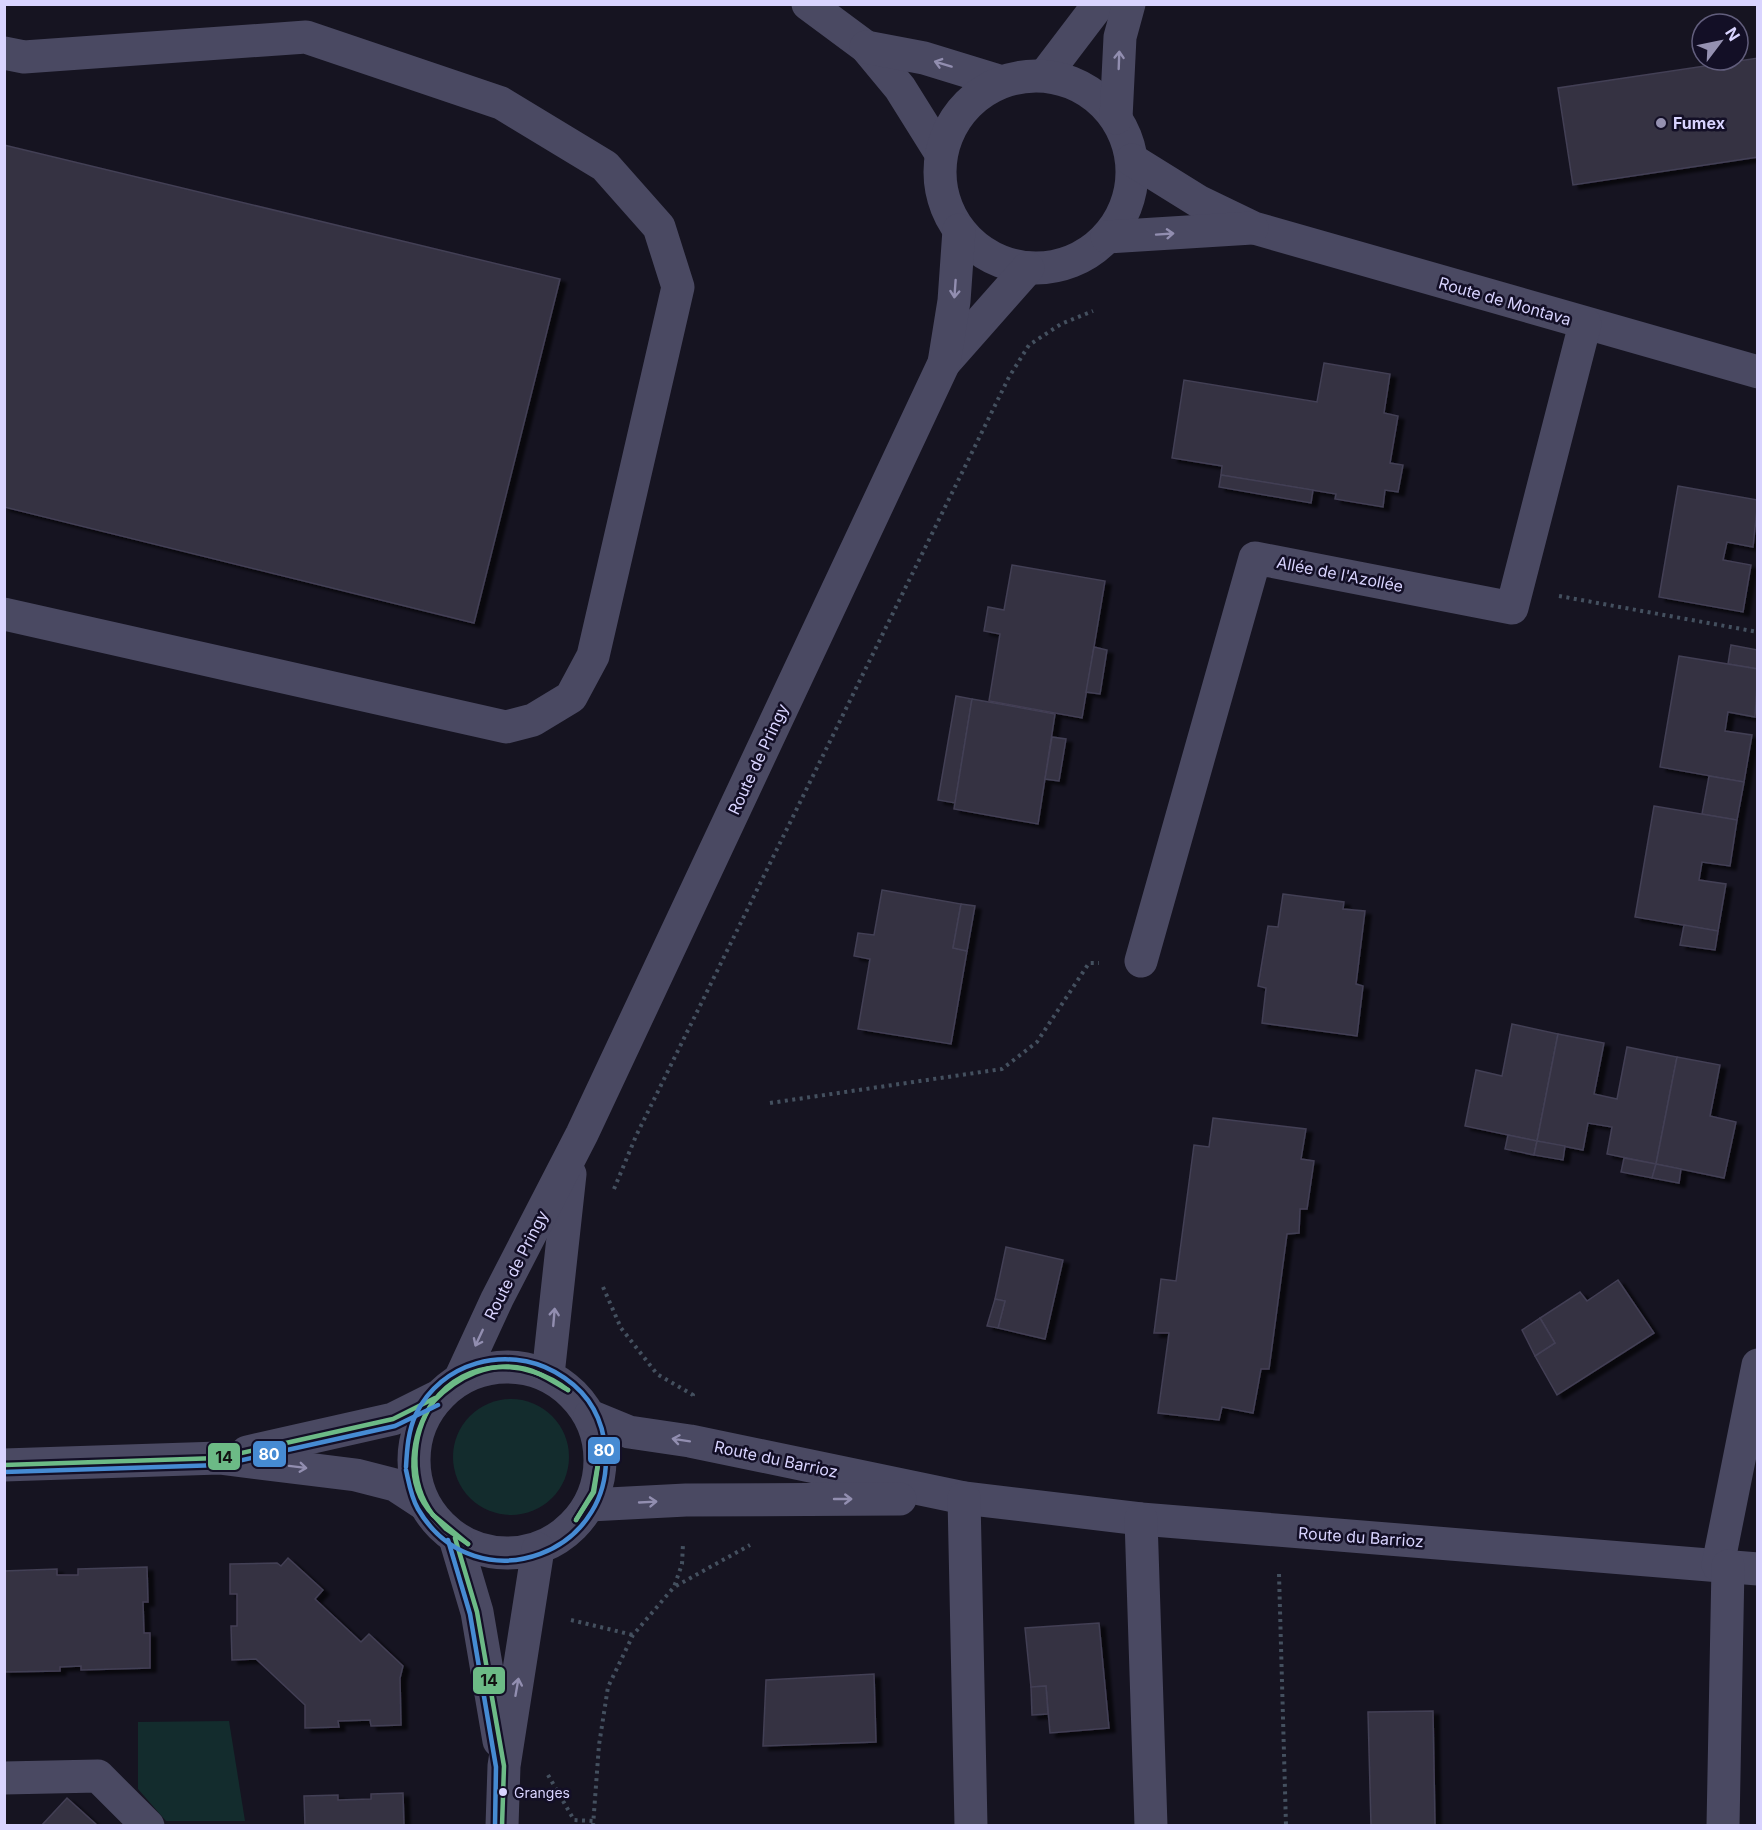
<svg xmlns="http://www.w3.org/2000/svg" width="1762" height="1830" font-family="Inter,sans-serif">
	<defs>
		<filter id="shadow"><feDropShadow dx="6" dy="4" stdDeviation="1.5" flood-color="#0009"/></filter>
	</defs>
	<rect width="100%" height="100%" fill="#161421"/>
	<!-- green -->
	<g fill="#132c2d">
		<circle cx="511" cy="1457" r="58"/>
		<polygon points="229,1721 245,1821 166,1821 138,1789 138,1722"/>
	</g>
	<!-- building -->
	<g fill="#343243" stroke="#433f54" stroke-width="1.5" filter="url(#shadow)">
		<polygon points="1758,58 1758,157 1573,185 1558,88"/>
		<polygon points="4,145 560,279 474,623 4,507"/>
		<polygon points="1324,363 1390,374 1384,413 1398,416 1390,463 1403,465 1398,492 1385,490 1383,507 1335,499 1336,494 1221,475 1222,466 1172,458 1184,380 1317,402"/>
		<polygon points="1221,475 1313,490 1311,503 1219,487"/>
		<polygon points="1678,486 1758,500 1753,547 1727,542 1723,560 1751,565 1743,612 1659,597"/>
		<polygon points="1012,565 1105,581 1082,718 989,701 1000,634 984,631 988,607 1004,610"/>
		<polygon points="1731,645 1758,650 1758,669 1728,664"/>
		<polygon points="1094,647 1107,650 1100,694 1086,692"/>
		<polygon points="1679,656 1758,669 1755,717 1728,712 1725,731 1752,735 1744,782 1660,767"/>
		<polygon points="956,696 972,699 955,803 938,800"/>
		<polygon points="972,699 1055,714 1038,824 954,809"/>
		<polygon points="1052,737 1066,739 1059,781 1045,779"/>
		<polygon points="1709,776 1744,782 1737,820 1702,814"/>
		<polygon points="1654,806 1737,820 1730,866 1702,862 1699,880 1726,884 1718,931 1635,917"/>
		<polygon points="882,890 961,904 953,948 967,951 951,1044 858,1029 870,959 854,956 858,933 874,935"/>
		<polygon points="1283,894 1344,902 1343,909 1365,911 1356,984 1363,986 1357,1036 1262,1023 1266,988 1258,986 1268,926 1278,927"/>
		<polygon points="961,904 975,906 967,951 953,948"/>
		<polygon points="1684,925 1718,931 1715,950 1680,945"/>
		<polygon points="1512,1024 1558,1034 1537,1141 1465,1126 1476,1070 1502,1076"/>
		<polygon points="1558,1034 1604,1043 1594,1094 1617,1099 1627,1047 1677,1057 1656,1164 1607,1154 1612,1127 1588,1123 1583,1150 1537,1141"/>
		<polygon points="1677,1057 1720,1065 1710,1116 1736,1122 1724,1178 1656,1164"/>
		<polygon points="1213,1118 1306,1129 1301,1159 1314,1161 1307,1209 1300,1209 1299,1233 1287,1234 1269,1369 1261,1369 1253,1413 1222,1407 1219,1420 1158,1413 1169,1333 1154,1333 1161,1279 1176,1281 1194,1145 1209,1147"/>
		<polygon points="1508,1135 1537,1141 1534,1155 1505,1149"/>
		<polygon points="1537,1141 1565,1146 1563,1160 1534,1155"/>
		<polygon points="1624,1158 1656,1164 1652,1178 1621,1172"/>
		<polygon points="1656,1164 1681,1169 1679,1183 1652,1178"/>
		<polygon points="1006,1247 1063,1260 1045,1339 998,1328 1005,1301 995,1299"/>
		<polygon points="1618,1280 1654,1333 1557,1395 1535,1356 1555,1343 1540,1318 1580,1292 1587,1301"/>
		<polygon points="995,1299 1005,1301 998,1328 987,1326"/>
		<polygon points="1540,1318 1555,1343 1535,1356 1522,1330"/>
		<polygon points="288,1558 323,1590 315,1599 361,1642 369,1634 403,1666 400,1678 401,1725 371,1726 370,1720 338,1721 339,1727 305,1728 305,1705 256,1659 232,1660 231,1626 237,1626 237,1594 230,1594 230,1564 277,1563 281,1566"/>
		<polygon points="147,1567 148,1602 143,1602 144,1633 150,1633 150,1668 81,1670 81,1666 60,1667 60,1671 4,1672 4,1571 57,1569 57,1575 78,1575 78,1569"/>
		<polygon points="1099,1623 1109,1728 1050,1733 1046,1686 1031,1687 1025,1628"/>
		<polygon points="874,1674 876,1742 763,1746 766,1680"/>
		<polygon points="1046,1686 1048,1714 1032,1715 1031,1687"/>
		<polygon points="1433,1711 1435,1825 1371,1826 1368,1712"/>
		<polygon points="403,1793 404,1826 305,1826 304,1796 338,1795 338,1800 371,1799 371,1794"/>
		<polygon points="67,1798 98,1826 41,1826"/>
	</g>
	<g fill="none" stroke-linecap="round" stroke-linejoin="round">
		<!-- path -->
		<g stroke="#44505f" stroke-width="4" stroke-dasharray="3 4.5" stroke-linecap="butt">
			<polyline points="1559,596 1758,632"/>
			<polyline points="770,1103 1002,1069 1037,1042 1089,963 1099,963"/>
			<polyline points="614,1189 636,1136 1009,377 1029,345 1061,324 1093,311"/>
			<polyline points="603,1287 621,1328 657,1374 693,1395 692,1398"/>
			<polyline points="1279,1574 1286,1826"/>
			<polyline points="676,1586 750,1545"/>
			<polyline points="571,1620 633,1635"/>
			<polyline points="548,1775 574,1820 593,1821"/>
			<polyline points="593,1826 599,1745 608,1687 633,1635 674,1587 682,1564 683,1544"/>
		</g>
		<!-- minor -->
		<g stroke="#4a4962" stroke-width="33">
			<polyline points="808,4 866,47 900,88 940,152"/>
			<polyline points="866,47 924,58 999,81"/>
			<polyline points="4,53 24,57 306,37 501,103 605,166 659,227 678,287 593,656 571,697 533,720 506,727 4,614"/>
			<polyline points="1045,75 1099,4"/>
			<circle cx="1036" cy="172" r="96"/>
			<polyline points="1116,118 1120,37 1129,4"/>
			<polyline points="1132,160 1198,201 1254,228 1758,372"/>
			<polyline points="1107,237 1252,228"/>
			<polyline points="944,363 1028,268"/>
			<polyline points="1141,961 1255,558 1512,608 1585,324"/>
			<circle cx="507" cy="1460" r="93"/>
			<polyline points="548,1375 570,1174"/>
			<polyline points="461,1377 497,1299 582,1134 944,363 954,301 959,230"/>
			<polyline points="590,1416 629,1432 690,1441 964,1498 1141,1519 1758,1569"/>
			<polyline points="247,1452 393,1419 435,1398"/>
			<polyline points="4,1465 219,1458 356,1475 395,1485 424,1504"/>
			<polyline points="964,1498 971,1826"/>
			<polyline points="589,1505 686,1500 900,1499"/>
			<polyline points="1141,1519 1151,1826"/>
			<polyline points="455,1538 477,1612 499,1741"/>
			<polyline points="1718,1565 1758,1365"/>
			<polyline points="4,1778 98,1776 148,1826"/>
			<polyline points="502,1826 504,1766 538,1549"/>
			<polyline points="1723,1826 1728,1566"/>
		</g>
		<defs>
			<g id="bus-1">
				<path d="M433 1402C466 1357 527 1358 568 1390"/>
				<path d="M433 1402C457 1377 490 1360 526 1369 540 1372 555 1383 568 1390"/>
				<polyline points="4,1465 219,1458 393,1419 435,1398"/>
				<polyline points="433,1515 468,1544"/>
				<polyline points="433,1515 446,1529 468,1544"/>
				<path d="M433 1515C403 1484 411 1434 433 1402"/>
				<path d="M433 1515C408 1482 411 1435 433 1402"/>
				<polyline points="576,1520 593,1492 599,1458"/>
				<polyline points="576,1520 594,1492 599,1458"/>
				<polyline points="455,1538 477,1612 504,1766 502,1826"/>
			</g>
			<g id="bus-2">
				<path d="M406 1467C407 1449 408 1431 416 1414 441 1362 506 1345 555 1372 582 1387 599 1410 604 1439 624 1553 476 1608 418 1509 411 1497 409 1483 406 1470"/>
				<polyline points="4,1472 220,1465 395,1426 438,1405"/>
				<polyline points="448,1540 470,1614 496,1767 495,1826"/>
			</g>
		</defs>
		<!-- bus-1 casing -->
		<use href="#bus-1" stroke="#130f26" stroke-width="9"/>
		<!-- bus-2 casing -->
		<use href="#bus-2" stroke="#130f26" stroke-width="9"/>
		<!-- bus-1 -->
		<use href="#bus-1" stroke="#6cba86" stroke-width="4.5"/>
		<!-- bus-2 -->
		<use href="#bus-2" stroke="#468bd3" stroke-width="4.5"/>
	</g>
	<!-- one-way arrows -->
	<defs><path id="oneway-shaft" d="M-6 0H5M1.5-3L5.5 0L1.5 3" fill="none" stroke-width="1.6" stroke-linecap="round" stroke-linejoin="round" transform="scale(1.5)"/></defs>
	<g stroke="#928eb0">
		<use href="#oneway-shaft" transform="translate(1119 60) rotate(-88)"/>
		<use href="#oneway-shaft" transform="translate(943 64) rotate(-163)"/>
		<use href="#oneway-shaft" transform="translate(1165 234) rotate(-4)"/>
		<use href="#oneway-shaft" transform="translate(955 289) rotate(94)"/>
		<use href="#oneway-shaft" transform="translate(554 1317) rotate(-85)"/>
		<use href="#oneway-shaft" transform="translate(479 1338) rotate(115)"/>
		<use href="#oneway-shaft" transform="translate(681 1440) rotate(-171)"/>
		<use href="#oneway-shaft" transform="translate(298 1467) rotate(7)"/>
		<use href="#oneway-shaft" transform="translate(843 1499)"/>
		<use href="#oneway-shaft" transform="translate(648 1502) rotate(-3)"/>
		<use href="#oneway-shaft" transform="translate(517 1687) rotate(-80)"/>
	</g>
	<!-- markers -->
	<circle fill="#9591b1" stroke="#130f26" stroke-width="2" cx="1661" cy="123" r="6"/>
	<circle fill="#d9d4ff" stroke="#130f26" stroke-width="2" cx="503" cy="1792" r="5"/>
	<g text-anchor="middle" stroke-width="5" stroke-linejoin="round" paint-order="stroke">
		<!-- bus labels -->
		<g font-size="14" fill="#d9d4ff" stroke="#130f26" text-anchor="start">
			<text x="514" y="1798">Granges</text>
		</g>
		<!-- poi labels -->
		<g font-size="16" font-weight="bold" fill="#d9d4ff" stroke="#130f26" text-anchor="start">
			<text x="1673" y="129">Fumex</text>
		</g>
		<!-- street labels -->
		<g font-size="16" fill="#d9d4ff" stroke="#130f26">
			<text transform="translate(1505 301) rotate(16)" y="6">Route de Montava</text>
			<text transform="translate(1340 574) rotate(11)" y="6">Allée de l'Azollée</text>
			<text transform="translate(758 759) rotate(-65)" y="6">Route de Pringy</text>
			<text transform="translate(516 1265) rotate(-63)" y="6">Route de Pringy</text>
			<text transform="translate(776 1459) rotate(12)" y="6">Route du Barrioz</text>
			<text transform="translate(1361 1537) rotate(4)" y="6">Route du Barrioz</text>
		</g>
	</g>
	<g stroke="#130f26" stroke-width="2">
		<rect x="587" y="1436" width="34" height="29" rx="6" fill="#468bd3"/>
		<rect x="252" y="1440" width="35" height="28" rx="6" fill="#468bd3"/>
		<rect x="207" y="1442" width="34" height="29" rx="6" fill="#6cba86"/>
		<rect x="472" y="1666" width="34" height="29" rx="6" fill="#6cba86"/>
	</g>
	<g font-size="16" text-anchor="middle" font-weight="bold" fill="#fff">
		<text x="604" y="1456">80</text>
		<text x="269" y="1460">80</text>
	</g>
	<g font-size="16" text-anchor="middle" font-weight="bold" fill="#111">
		<text x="224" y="1463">14</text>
		<text x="489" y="1686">14</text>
	</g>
	<!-- border -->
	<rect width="1762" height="1830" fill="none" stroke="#d9d4ff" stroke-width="12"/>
	<!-- north arrow -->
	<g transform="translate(1720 42) rotate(58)"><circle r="28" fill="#130f26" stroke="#625e7d" stroke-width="1.5"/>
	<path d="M0-4.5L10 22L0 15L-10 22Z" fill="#9591b1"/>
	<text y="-9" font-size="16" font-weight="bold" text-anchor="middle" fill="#d9d4ff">N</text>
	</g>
</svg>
